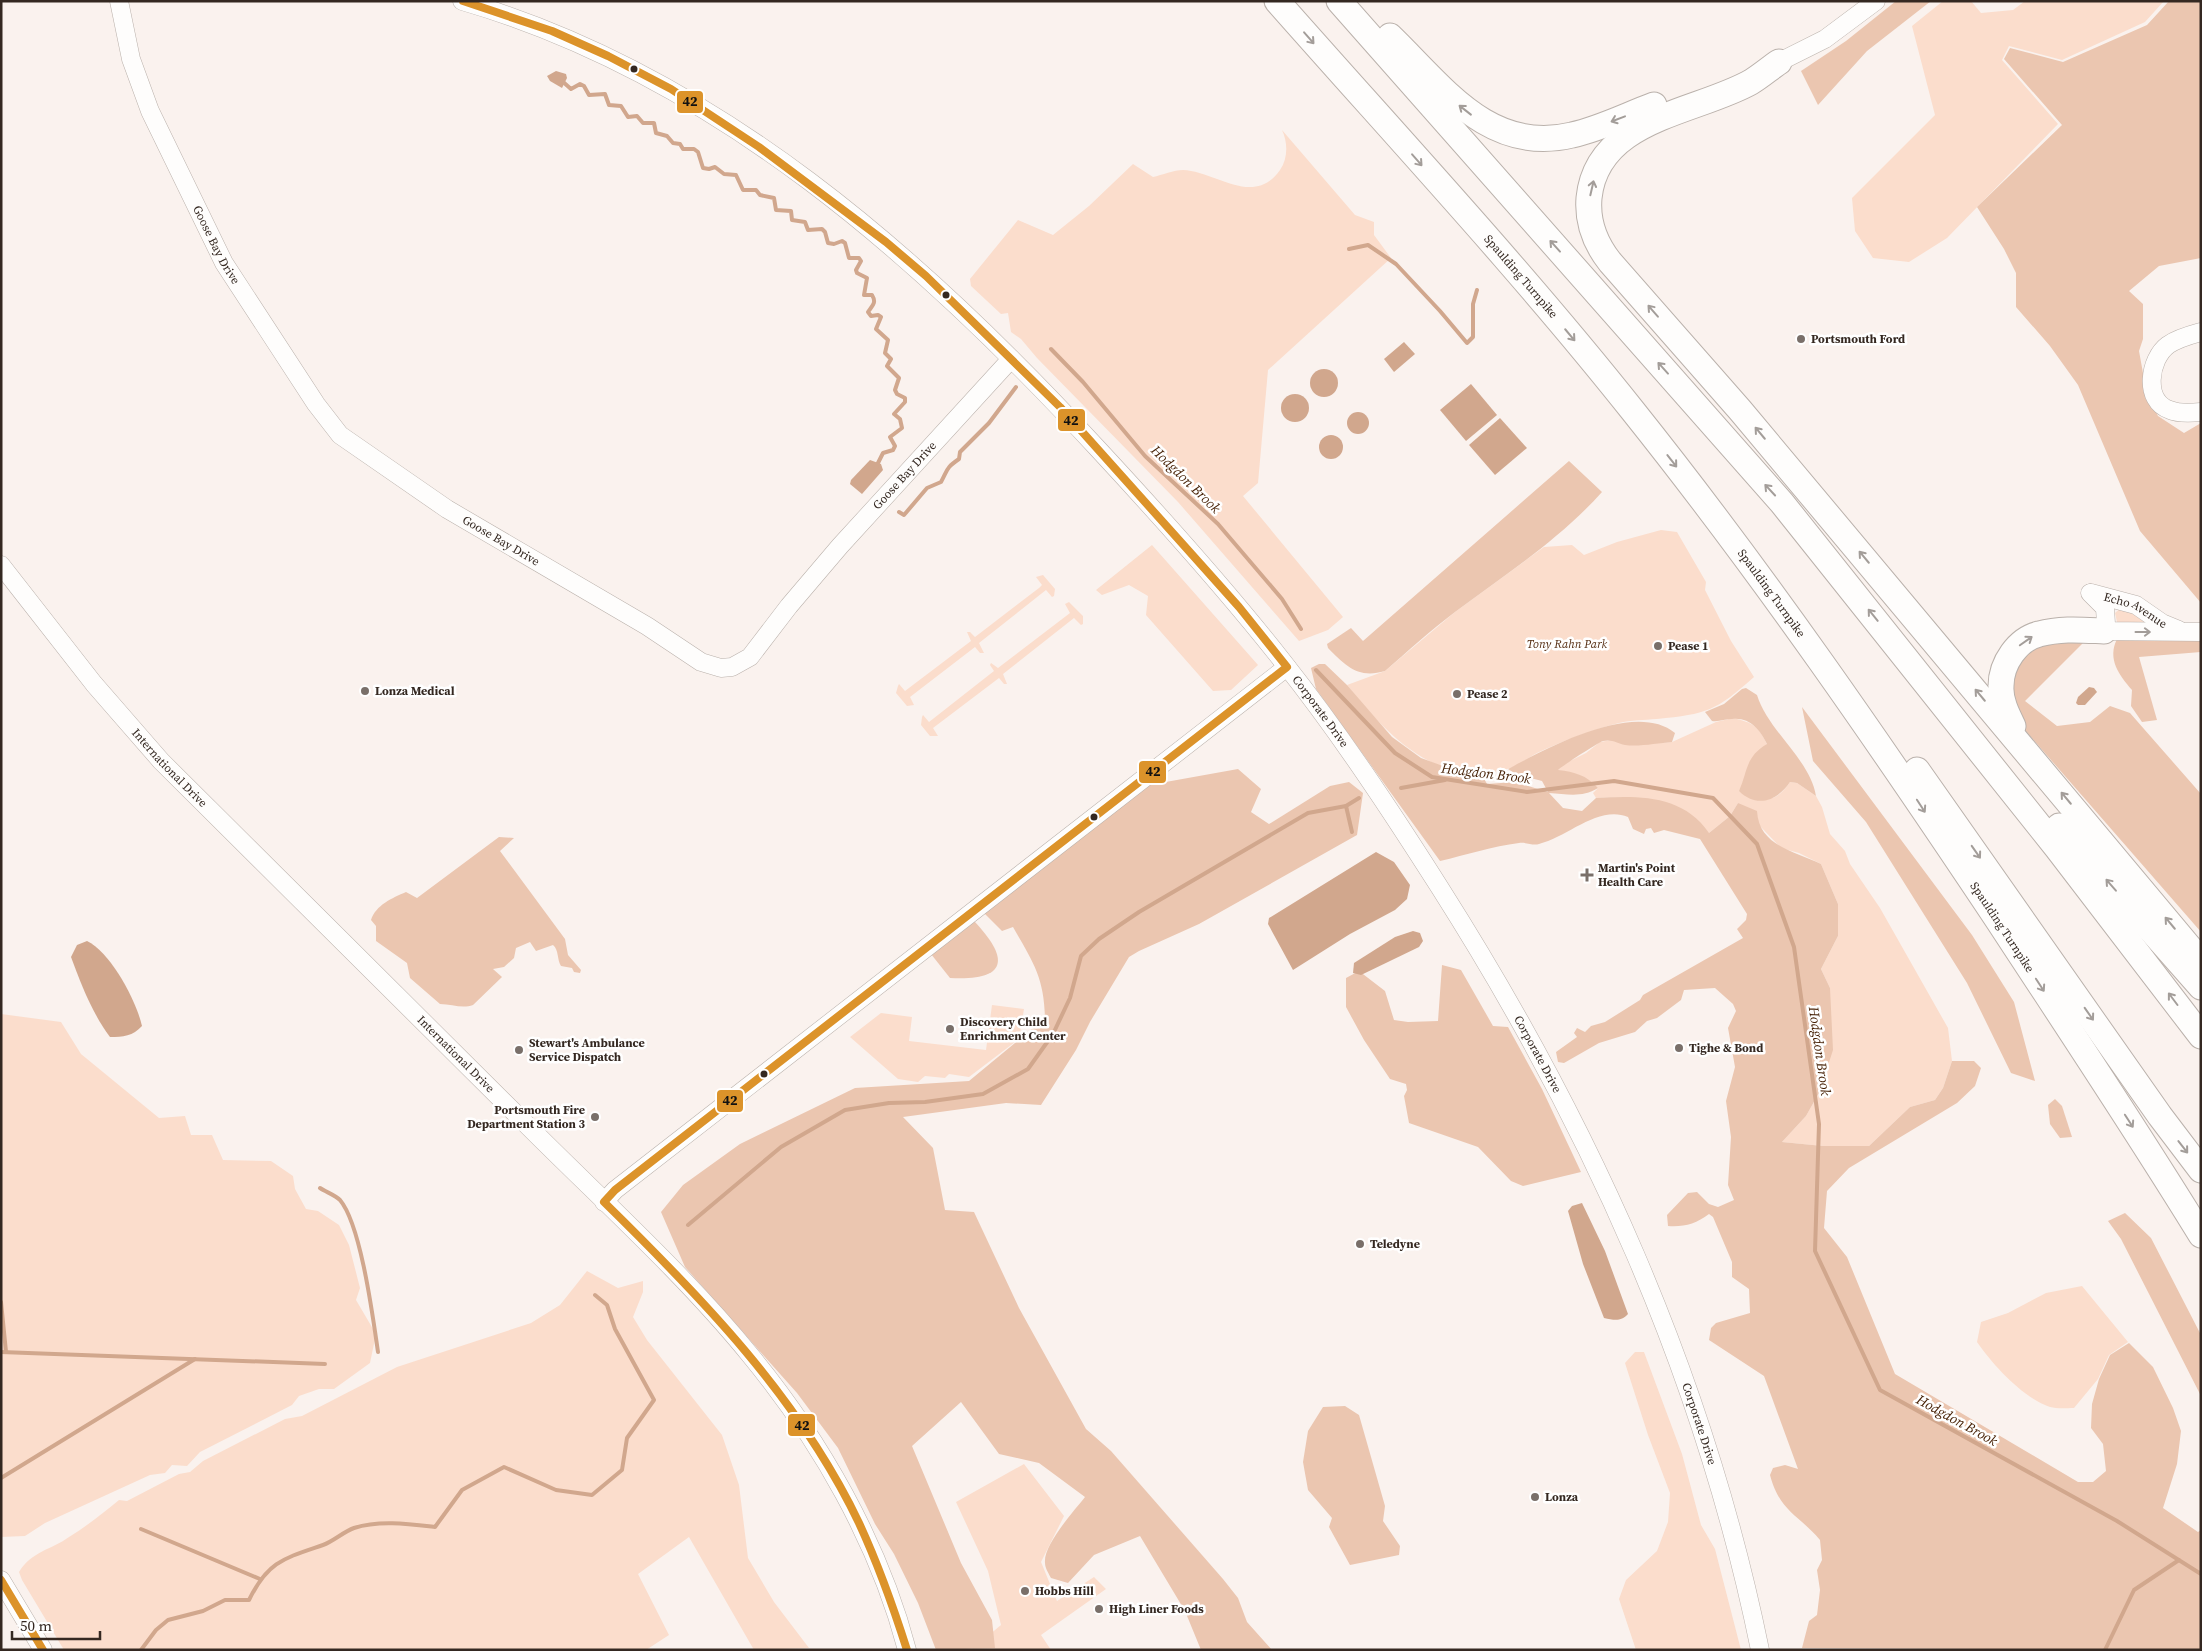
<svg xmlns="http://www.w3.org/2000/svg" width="2202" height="1651" font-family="'Source Serif 4',serif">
	<rect width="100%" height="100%" fill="#faf2ee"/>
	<!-- green -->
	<g fill="#fbddcc">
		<polygon points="1943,1 1971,1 1981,13 2013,10 2025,1 2164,1 2145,22 2062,60 2009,46 2002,60 2058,124 1947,238 1909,262 1873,258 1855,231 1852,198 1935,115 1912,26"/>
		<path d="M1282 130 1355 215 1374 222V235L1391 258 1268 370 1258 483 1243 496 1343 617 1328 630 1299 641 1178 502 1037 358 1021 339 1011 332 1008 313 1001 314 971 286 970 279 1018 220 1053 235 1089 206 1133 164 1153 177C1162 175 1174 170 1183 170 1215 171 1254 208 1280 170 1288 158 1288 143 1282 130Z"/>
		<path d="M1661 530 1677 532 1706 582 1705 590 1731 641 1754 677C1716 711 1707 714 1657 719 1644 720 1631 720 1619 723 1591 730 1563 741 1537 753 1528 758 1518 766 1507 769 1437 789 1386 734 1347 685L1385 671 1455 612 1544 547 1572 545 1584 555 1617 542Z"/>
		<polygon points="1152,545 1258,665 1231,690 1213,691 1146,615 1148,596 1129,585 1102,595 1096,590"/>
		<polygon points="1043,575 1055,589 1054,596 1052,597 1046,590 979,643 984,653 980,653 975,647 910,697 914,705 907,706 896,693 898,686 899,684 905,691 971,641 967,632 970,632 975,637 1039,588 1042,585 1036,577"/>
		<polygon points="1069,602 1083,616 1083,624 1081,625 1074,618 1003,674 1007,684 1004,684 999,678 933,728 938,736 930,736 921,725 922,717 923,715 929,722 994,671 990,665 991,663 998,668 1070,613 1065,604"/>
		<polygon points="2123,606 2145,618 2146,623 2132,628 2117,622 2115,613"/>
		<path d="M1733 718C1754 723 1758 726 1767 744L1739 791C1764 799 1774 806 1790 782L1797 783 1816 796 1822 807 1830 834 1845 851 1850 864 1880 908 1948 1028 1952 1061 1943 1088 1935 1100 1910 1107 1869 1146H1823L1782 1142 1806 1116 1819 1093 1830 1010V988L1821 969 1838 936V904L1821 864 1799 853 1781 848 1738 803 1730 816 1709 833 1624 797 1596 798 1593 793 1598 788 1557 771 1560 766 1586 753 1600 742 1612 740 1626 745 1672 742 1716 722Z"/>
		<polygon points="992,1005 1024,1009 1019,1039 969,1077 949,1074 945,1078 925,1076 918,1082 898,1079 850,1037 881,1013 912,1017 909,1041 986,1050"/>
		<polygon points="1,1014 61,1022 81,1054 159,1118 185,1116 191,1135 212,1135 223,1160 271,1161 293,1176 295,1189 306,1209 318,1211 339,1225 349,1245 360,1288 356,1300 376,1334 370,1363 334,1389 319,1389 299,1396 292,1405 200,1452 187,1466 172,1465 165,1473 150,1475 45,1523 25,1536 1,1537"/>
		<path d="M587 1271 618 1288 643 1281V1292L633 1317 647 1340 722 1435 739 1485 748 1558 774 1602 809 1648 754 1650 689 1537 638 1574 669 1635 646 1650H64L22 1580 19 1572C32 1551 51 1550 69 1537 87 1526 103 1513 119 1500L127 1501 179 1474 190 1472 203 1461 285 1419 302 1416 397 1367 531 1323 560 1305Z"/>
		<path d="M2082 1286 2128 1342 2109 1355 2098 1379 2074 1408C2067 1408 2057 1409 2050 1407 2023 1398 1993 1365 1977 1342L1981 1322 2008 1313 2046 1293Z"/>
		<polygon points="1635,1352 1644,1352 1682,1454 1701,1525 1715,1549 1741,1650 1636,1650 1619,1599 1626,1580 1657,1551 1668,1522 1670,1493 1648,1435 1625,1363"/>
		<polygon points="1024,1464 1064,1516 1041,1562 1057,1601 1094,1577 1106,1589 1041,1635 1051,1650 971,1650 1001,1625 988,1571 956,1502"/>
	</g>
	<!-- forest -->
	<g fill="#ebc6b0">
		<polygon points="1896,1 1931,1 1867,51 1818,105 1801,71 1846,41"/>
		<polygon points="2169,1 2201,1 2201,258 2159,266 2129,291 2143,304 2143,339 2139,351 2143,373 2143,386 2158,416 2184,433 2201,423 2201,603 2140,531 2078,385 2050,346 2016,307 2016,273 2004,249 1977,207 2062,125 2004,59 2010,48 2063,62 2147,25"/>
		<path d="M1569 461 1602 492C1559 540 1506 574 1455 612 1431 630 1408 651 1385 671 1358 679 1346 666 1328 648L1327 644 1351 628 1363 641Z"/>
		<polygon points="2088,638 2025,701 2057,726 2090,722 2110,706 2130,713 2201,794 2201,932 2017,721 2009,698 2015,668 2030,646"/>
		<path d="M2201 638V652L2139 657 2157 720 2142 722 2131 706 2132 690C2119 675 2107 659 2117 639Z"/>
		<path d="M1319 664H1325L1347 685 1392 737 1421 758 1454 770 1481 773 1487 784 1515 782 1548 792 1542 781 1516 774 1508 769C1547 748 1635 700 1675 733L1672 742C1658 743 1639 747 1625 745 1617 743 1612 739 1603 741 1599 742 1559 768 1558 770 1575 772 1586 775 1598 788 1582 798 1567 794 1549 793L1563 808 1582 811 1596 798C1638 796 1682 794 1709 833L1730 816 1738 803 1757 811C1759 846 1794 851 1821 864L1838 904V936L1821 969 1830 988 1833 1050 1819 1093 1806 1116 1782 1142 1823 1146H1869L1910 1107 1935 1100 1943 1088 1952 1061H1974L1981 1068 1975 1086 1957 1103 1849 1168 1827 1191 1824 1228 1847 1257 1895 1374 2078 1482H2093L2106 1471 2103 1444 2091 1428 2092 1404 2099 1379 2110 1355 2129 1343 2153 1367 2173 1408 2181 1431 2177 1464 2163 1508 2198 1532 2201 1530V1650L1802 1648 1809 1621 1817 1615 1820 1590 1817 1570 1822 1560 1820 1540C1798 1514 1780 1512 1770 1475L1773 1468 1785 1465 1798 1469 1764 1376 1709 1340 1711 1328 1716 1323 1750 1313 1749 1289 1732 1277V1262L1713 1217 1709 1214C1696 1224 1684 1227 1668 1226L1667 1215 1688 1193 1697 1192 1709 1204 1718 1207 1734 1200 1728 1185 1731 1137 1726 1101 1735 1067 1728 1028 1736 1011 1733 1004 1715 988 1684 990 1681 1000 1657 1018 1647 1021 1635 1032 1599 1043 1564 1063 1558 1062 1556 1052 1577 1037 1574 1033 1577 1028 1585 1032 1591 1026 1605 1022 1640 1000 1643 995 1743 938 1737 929 1746 920 1747 914 1700 839 1664 830 1654 833 1651 828 1646 829 1644 834 1633 829 1628 817C1598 805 1568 837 1539 844 1533 846 1526 842 1519 843 1493 846 1466 855 1440 861L1316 689 1311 668Z"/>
		<path d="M1746 688 1757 695C1768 731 1810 759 1816 796L1797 783 1790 782C1778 800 1757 809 1739 791 1748 771 1745 757 1767 744 1760 730 1750 717 1732 719 1725 719 1719 722 1712 721L1705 712 1724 704 1742 689Z"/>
		<polygon points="1802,707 1972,935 2014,1002 2035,1081 2011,1073 1967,983 1866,822 1813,761"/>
		<path d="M1238 769 1261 789 1251 812 1269 824 1330 786 1349 782 1363 793 1357 835 1199 924 1139 951 1129 957 1090 1022 1076 1050 1041 1105 1006 1103 903 1117 933 1148 945 1210 974 1212 1019 1308 1086 1429 1111 1451 1223 1579 1238 1598 1247 1622 1272 1650H1201L1185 1611 1140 1536 1094 1555 1068 1583 1051 1578C1049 1574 1045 1568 1045 1563 1043 1545 1074 1511 1085 1497L1039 1463 999 1454 961 1402 912 1446 961 1563 992 1620 995 1648 936 1650 918 1603 894 1554 875 1524 838 1448 797 1393 685 1267 661 1212 683 1185 740 1144 855 1088 969 1081 1045 1018C1044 977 1033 962 1013 927L1002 931 984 913 1149 785Z"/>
		<path d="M499 837 514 838 500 851 565 939 568 955 581 970 580 973 574 972 572 968 561 966C557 960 559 950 553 945L536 951 530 942 516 948 514 958 504 967 493 969 502 977 473 1005C462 1009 452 1004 440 1004L410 978 407 963 376 941V926L371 920C376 905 392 898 406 892L417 898Z"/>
		<path d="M974 921C1010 959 1008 981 950 978L931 954Z"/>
		<polygon points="1442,965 1461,970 1493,1026 1508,1027 1542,1089 1581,1172 1523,1186 1511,1181 1478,1147 1409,1123 1404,1096 1407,1090 1406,1084 1390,1079 1364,1040 1346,1007 1346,978 1359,971 1385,991 1394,1020 1408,1022 1438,1021"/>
		<polygon points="2055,1099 2062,1106 2072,1137 2060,1138 2050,1124 2048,1105"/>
		<polygon points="2125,1213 2151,1238 2201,1335 2201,1396 2121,1239 2108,1221"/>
		<polygon points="1345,1406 1359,1415 1385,1506 1383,1521 1400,1546 1399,1555 1350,1565 1329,1527 1332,1518 1308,1490 1303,1462 1308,1431 1323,1407"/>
	</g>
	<!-- water -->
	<g fill="#d1a78d">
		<polygon points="556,71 566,74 567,78 562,88 550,81 547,76"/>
		<polygon points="1404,342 1415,354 1394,372 1384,359"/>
		<circle cx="1324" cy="383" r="14"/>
		<polygon points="1471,384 1497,415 1466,441 1440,410"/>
		<circle cx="1295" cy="408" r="14"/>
		<circle cx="1358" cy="423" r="11"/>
		<polygon points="1500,418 1527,448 1495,475 1469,445"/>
		<circle cx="1331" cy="447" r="12"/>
		<polygon points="870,460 881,464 883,470 862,494 850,484 851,480"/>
		<polygon points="2089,687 2094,688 2097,692 2085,705 2078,705 2076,703 2078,697"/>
		<polygon points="1376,852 1394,862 1410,885 1407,899 1395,910 1350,934 1293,970 1268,924 1269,918"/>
		<polygon points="1413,931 1420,933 1423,941 1419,947 1361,975 1353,973 1354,963 1395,937"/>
		<path d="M87 941C111 953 136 1000 142 1026 133 1036 123 1037 110 1037 92 1013 81 984 71 957L77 945Z"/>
		<path d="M1582 1203 1605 1251 1628 1314C1621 1322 1614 1320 1604 1318L1583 1264 1568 1211 1572 1206Z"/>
	</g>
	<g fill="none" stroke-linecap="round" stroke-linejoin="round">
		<!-- stream -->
		<g stroke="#d1a78d" stroke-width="4">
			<path d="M562 81 571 89 580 84 584 86 589 95 605 94 609 105 621 106 628 117 637 116 643 123H654L656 133 667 136 673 143 680 144 683 149H694L698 152 703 168 709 169 715 167 724 174 736 175 743 190H756L760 195 774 198 776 210 791 211 792 220 805 222 808 230 822 229 825 232 828 243 834 244 842 241 845 243 849 258H859L861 261 856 270 857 273 867 278 864 295H872C877 303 872 306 868 312L871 316 878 315 881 317 876 329 888 340 885 353 891 359 887 366 899 378 895 390 897 394 905 398V402L894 414 900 419 902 428 890 437 895 446 893 450 883 453 876 467"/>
			<polyline points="1349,249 1368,245 1396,264 1440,311 1467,343 1473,337 1473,304 1477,290"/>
			<polyline points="1051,349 1083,382 1145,456 1218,524 1282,599 1301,629"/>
			<path d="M899 512 904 515 927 488 941 482C948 469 946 468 959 459L960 452 989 423 1016 387"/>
			<polyline points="1316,670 1395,753 1432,777 1527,792 1614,781 1713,798 1757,844 1794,947 1819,1124 1815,1251 1880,1390 2117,1521 2201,1574"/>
			<polyline points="1401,788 1445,780"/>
			<polyline points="1346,806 1352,832"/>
			<path d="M320 1188C326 1192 335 1195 340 1200 361 1225 373 1318 378 1352"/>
			<polyline points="688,1225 781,1147 845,1110 889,1103 925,1102 983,1094 1028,1069 1053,1034 1070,998 1081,956 1099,939 1139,912 1308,813 1346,806 1359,798"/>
			<polyline points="1,1302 6,1352"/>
			<polyline points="1,1352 325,1364"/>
			<polyline points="1,1478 195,1359"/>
			<polyline points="141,1529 260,1579"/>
			<path d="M141 1650 156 1630 168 1620 203 1611 225 1600H249C268 1561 285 1558 323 1545 334 1541 343 1532 354 1528 379 1520 409 1524 435 1527L462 1490 504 1467 556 1490 592 1495 622 1470 627 1438 654 1400 615 1329 607 1305 595 1295"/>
			<polyline points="2105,1650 2134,1590 2179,1560"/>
		</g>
		<defs>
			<g id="minor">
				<path id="s1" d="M119 1 131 59 150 111 224 263 316 404 340 435 447 509 647 626 701 662 721 668 732 667 750 657 789 606 840 546 1011 359"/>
				<path id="s2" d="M462 1C716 75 922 258 1098 449 1162 518 1226 589 1284 663 1341 735 1391 811 1440 888 1590 1124 1704 1375 1760 1650"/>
				<polyline points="1779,62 1825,39 1876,1"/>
				<path d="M2201 332C2190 335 2178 338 2168 345 2149 359 2143 401 2170 410 2179 414 2191 413 2201 412"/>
				<path id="s3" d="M1 565 94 684 161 761C283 883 406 1004 529 1127 603 1201 684 1274 750 1355 820 1440 879 1543 907 1650"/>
				<polyline points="2090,593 2105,608 2106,624 2104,631 2201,632"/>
				<path id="s4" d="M2091 593 2136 605 2162 623 2179 630"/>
				<polyline points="604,1202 615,1190 1287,667"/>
				<polyline points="1,1580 43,1650"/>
			</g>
			<g id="highway">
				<path id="s5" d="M1277 1C1397 137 1521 270 1633 411 1764 575 1883 748 1999 922 2067 1026 2136 1129 2201 1235"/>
				<polyline points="1339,1 1782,503 2057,848 2201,1036"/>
				<path d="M1390 36C1442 86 1489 155 1572 135 1600 129 1627 115 1654 105"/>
				<path d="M1779 62C1770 68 1761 76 1751 82 1696 113 1597 118 1589 198 1587 222 1595 243 1610 262L1740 410 2201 961"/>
				<path d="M2013 726C2007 714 2000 700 2001 686 2001 663 2018 639 2039 634 2061 628 2082 630 2104 631"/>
				<polyline points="1917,770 2160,1116 2201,1170"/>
				<polyline points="2059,826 2201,987"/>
			</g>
		</defs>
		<!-- minor casing -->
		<use href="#minor" stroke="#bab1ab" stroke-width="19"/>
		<!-- highway casing -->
		<use href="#highway" stroke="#bab1ab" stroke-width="27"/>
		<!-- minor -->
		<use href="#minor" stroke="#fefdfc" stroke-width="18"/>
		<!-- highway -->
		<use href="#highway" stroke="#fefdfc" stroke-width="25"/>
		<defs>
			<g id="bus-1">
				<path d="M463 1 552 31 608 56 671 89 759 147 886 242 926 276 1060 407 1239 607 1287 667 615 1190 604 1202C701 1297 800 1399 859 1523 878 1564 893 1606 907 1650"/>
				<polyline points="1,1580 43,1650"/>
			</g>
		</defs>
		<!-- bus-1 casing -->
		<use href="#bus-1" stroke="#fff" stroke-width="11"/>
		<!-- bus-1 -->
		<use href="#bus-1" stroke="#dc932a" stroke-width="8"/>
	</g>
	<!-- one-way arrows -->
	<defs><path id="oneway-shaft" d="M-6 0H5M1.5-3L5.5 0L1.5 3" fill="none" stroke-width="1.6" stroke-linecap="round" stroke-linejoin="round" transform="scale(1.25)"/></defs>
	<g stroke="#a39d99">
		<use href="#oneway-shaft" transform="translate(1309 38) rotate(49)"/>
		<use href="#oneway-shaft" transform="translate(1465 110) rotate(-142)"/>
		<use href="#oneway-shaft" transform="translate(1618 119) rotate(159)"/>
		<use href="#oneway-shaft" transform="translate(1417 160) rotate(49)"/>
		<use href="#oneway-shaft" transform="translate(1592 188) rotate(-77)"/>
		<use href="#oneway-shaft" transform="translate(1555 246) rotate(-132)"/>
		<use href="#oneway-shaft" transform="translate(1653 311) rotate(-131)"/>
		<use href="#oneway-shaft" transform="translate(1570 335) rotate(50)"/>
		<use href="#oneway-shaft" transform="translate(1663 368) rotate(-132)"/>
		<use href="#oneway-shaft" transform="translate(1760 433) rotate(-130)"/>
		<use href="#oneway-shaft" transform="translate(1672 461) rotate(52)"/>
		<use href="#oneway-shaft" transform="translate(1770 490) rotate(-133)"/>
		<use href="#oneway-shaft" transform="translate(1864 557) rotate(-130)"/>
		<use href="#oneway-shaft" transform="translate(1873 615) rotate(-129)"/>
		<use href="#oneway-shaft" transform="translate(2143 632)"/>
		<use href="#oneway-shaft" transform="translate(2026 641) rotate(-35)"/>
		<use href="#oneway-shaft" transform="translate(1980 695) rotate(-130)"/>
		<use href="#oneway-shaft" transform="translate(2066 798) rotate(-130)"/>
		<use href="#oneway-shaft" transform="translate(1921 806) rotate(57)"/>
		<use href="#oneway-shaft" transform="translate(1976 852) rotate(55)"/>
		<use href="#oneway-shaft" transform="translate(2111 885) rotate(-131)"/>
		<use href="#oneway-shaft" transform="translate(2170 923) rotate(-130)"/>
		<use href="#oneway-shaft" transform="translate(2040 985) rotate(57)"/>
		<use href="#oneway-shaft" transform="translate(2173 999) rotate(-127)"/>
		<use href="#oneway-shaft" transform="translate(2089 1014) rotate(55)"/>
		<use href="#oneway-shaft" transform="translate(2129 1121) rotate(57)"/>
		<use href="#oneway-shaft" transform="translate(2183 1147) rotate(52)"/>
	</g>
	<!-- markers -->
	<g fill="#342821" stroke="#fff" stroke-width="2">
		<circle cx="634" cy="69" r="4.5"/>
		<circle cx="946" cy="295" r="4.5"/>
		<circle cx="1094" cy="817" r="4.5"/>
		<circle cx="764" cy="1074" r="4.5"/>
	</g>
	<g fill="#796f69" stroke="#fff" stroke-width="2">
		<circle cx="1801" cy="339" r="5"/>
		<circle cx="1658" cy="646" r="5"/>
		<circle cx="365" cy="691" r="5"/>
		<circle cx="1457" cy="694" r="5"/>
		<path d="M1584.5 867.5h5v5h5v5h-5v5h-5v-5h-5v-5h5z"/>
		<circle cx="950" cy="1029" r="5"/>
		<circle cx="1679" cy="1048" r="5"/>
		<circle cx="519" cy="1050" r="5"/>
		<circle cx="595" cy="1117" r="5"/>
		<circle cx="1360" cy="1244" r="5"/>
		<circle cx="1535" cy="1497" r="5"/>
		<circle cx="1025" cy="1591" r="5"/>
		<circle cx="1099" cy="1609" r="5"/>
	</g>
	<g text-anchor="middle" stroke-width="5" stroke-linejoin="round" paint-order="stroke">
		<!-- street labels -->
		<g font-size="12" fill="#342821" stroke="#fff">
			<text dy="4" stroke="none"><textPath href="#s1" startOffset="264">Goose Bay Drive</textPath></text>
			<text dy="4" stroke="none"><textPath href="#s5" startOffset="368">Spaulding Turnpike</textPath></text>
			<text dy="4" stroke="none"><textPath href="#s1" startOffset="1209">Goose Bay Drive</textPath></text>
			<text dy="4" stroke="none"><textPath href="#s1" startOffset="684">Goose Bay Drive</textPath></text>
			<text dy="4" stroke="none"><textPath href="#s5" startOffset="772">Spaulding Turnpike</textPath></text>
			<text dy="4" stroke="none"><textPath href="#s4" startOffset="48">Echo Avenue</textPath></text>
			<text dy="4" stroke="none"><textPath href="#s2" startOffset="1132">Corporate Drive</textPath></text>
			<text dy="4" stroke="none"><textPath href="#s3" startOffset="264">International Drive</textPath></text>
			<text dy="4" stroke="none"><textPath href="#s5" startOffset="1178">Spaulding Turnpike</textPath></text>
			<text dy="4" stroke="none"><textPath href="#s3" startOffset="669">International Drive</textPath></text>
			<text dy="4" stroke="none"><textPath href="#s2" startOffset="1538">Corporate Drive</textPath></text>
			<text dy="4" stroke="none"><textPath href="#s2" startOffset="1942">Corporate Drive</textPath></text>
		</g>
		<!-- poi labels -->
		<g font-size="12" font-weight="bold" fill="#342821" stroke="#fff" text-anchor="start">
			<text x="1811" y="343">Portsmouth Ford</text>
			<text x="1668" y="650">Pease 1</text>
			<text x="375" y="695">Lonza Medical</text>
			<text x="1467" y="698">Pease 2</text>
			<text x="1598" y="872">Martin's Point<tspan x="1598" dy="14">Health Care</tspan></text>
			<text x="960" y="1026">Discovery Child<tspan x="960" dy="14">Enrichment Center</tspan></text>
			<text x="529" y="1047">Stewart's Ambulance<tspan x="529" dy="14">Service Dispatch</tspan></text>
			<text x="1689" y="1052">Tighe &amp; Bond</text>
			<text x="585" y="1114" text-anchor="end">Portsmouth Fire<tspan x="585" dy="14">Department Station 3</tspan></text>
			<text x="1370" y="1248">Teledyne</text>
			<text x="1545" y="1501">Lonza</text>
			<text x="1035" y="1595">Hobbs Hill</text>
			<text x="1109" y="1613">High Liner Foods</text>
		</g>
		<!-- park labels -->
		<g font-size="12" font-style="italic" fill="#552d12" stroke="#fff">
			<text x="1567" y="648">Tony Rahn Park</text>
		</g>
		<!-- water labels -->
		<g font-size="14" font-style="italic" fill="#441e02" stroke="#fff">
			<text transform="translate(1186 479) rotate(44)" y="5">Hodgdon Brook</text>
			<text transform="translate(1486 773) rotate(7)" y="5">Hodgdon Brook</text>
			<text transform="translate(1820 1051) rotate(82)" y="5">Hodgdon Brook</text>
			<text transform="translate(1957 1420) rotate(29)" y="5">Hodgdon Brook</text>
		</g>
	</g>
	<g stroke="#fff" stroke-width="2">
		<rect x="676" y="90" width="28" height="24" rx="5" fill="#dc932a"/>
		<rect x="1057" y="408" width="29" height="24" rx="5" fill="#dc932a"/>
		<rect x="1138" y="760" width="29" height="24" rx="5" fill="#dc932a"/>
		<rect x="716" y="1089" width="28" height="24" rx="5" fill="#dc932a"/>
		<rect x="787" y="1413" width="29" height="24" rx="5" fill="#dc932a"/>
	</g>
	<g font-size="14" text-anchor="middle" font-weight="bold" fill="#111">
		<text x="690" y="106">42</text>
		<text x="1071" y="425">42</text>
		<text x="1153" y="776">42</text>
		<text x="730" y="1105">42</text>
		<text x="802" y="1430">42</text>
	</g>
	<!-- border -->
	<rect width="2202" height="1651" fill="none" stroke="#342821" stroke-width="5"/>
	<!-- scale -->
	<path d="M12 1631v8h88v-8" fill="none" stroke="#342821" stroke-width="2.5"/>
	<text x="20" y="1631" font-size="15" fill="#342821" stroke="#ffffff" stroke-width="4" paint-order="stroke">50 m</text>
</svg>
